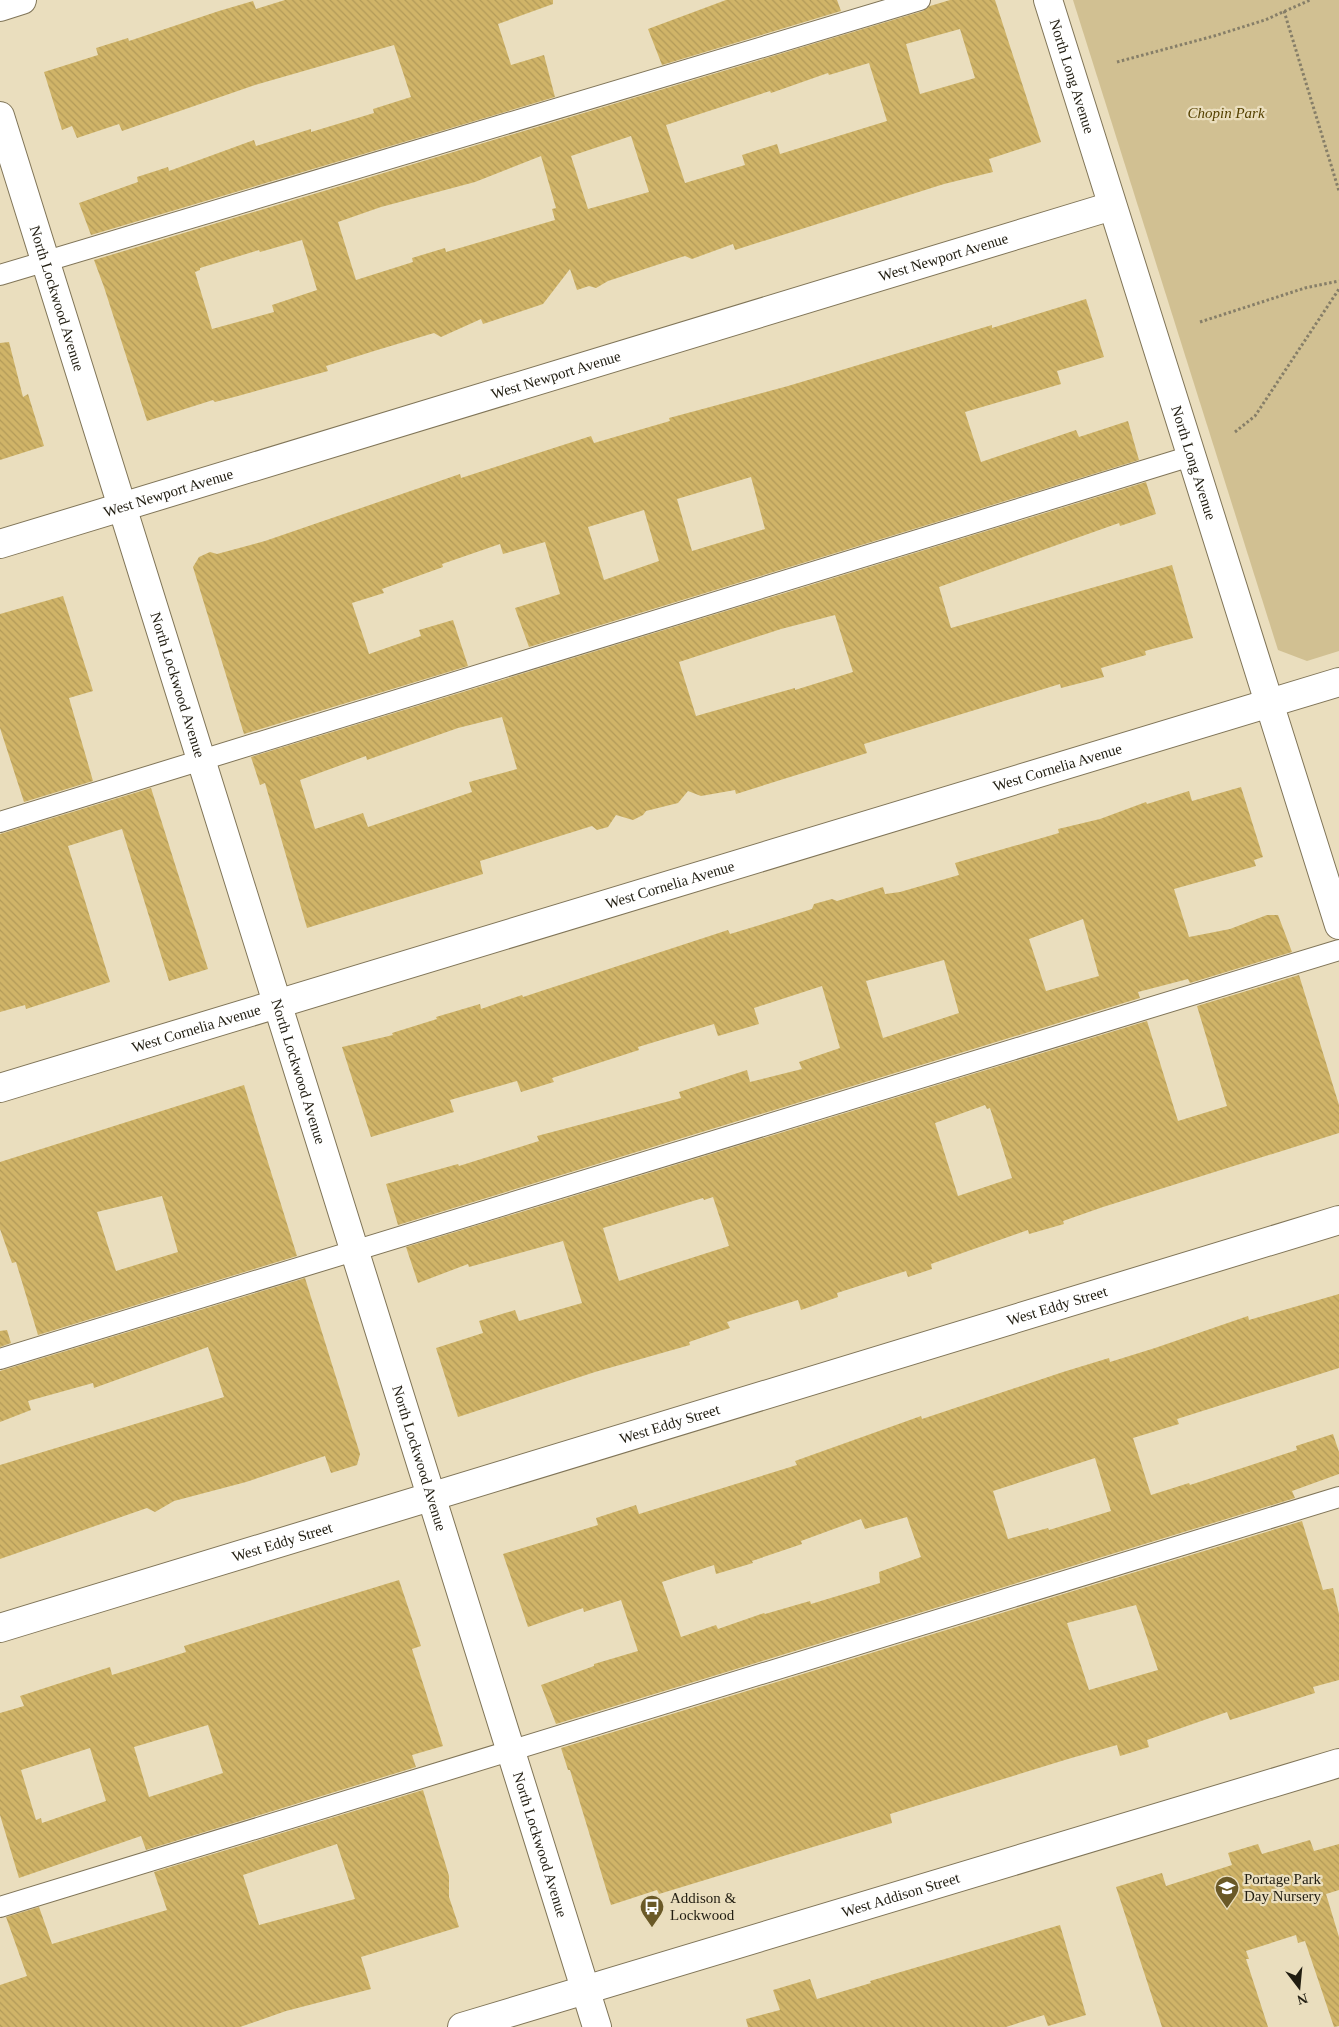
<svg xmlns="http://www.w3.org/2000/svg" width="1339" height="2027" font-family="Georgia,serif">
	<defs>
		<pattern id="building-back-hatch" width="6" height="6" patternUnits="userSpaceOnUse" patternTransform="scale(1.25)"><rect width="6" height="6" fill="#d0b468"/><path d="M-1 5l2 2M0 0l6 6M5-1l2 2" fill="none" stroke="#b29a59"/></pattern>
	</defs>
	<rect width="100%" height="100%" fill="#eadebe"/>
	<!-- green -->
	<polygon fill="#d1c092" points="1073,0 1339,0 1339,651 1307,661 1278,650"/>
	<!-- building -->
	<g fill="url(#building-back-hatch)" fill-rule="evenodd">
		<polygon points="285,0 553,0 553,4 498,24 511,65 544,55 555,97 91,235 79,203 138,182 137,177 168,167 169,171 254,140 256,146 311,129 311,132 374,113 373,109 411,97 394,45 255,85 122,131 119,124 77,138 72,126 62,130 44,72 98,55 96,48 128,38 129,41 219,11 253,1 256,9"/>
		<polygon points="726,0 837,0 841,11 662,65 648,29"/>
		<path d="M950 0H995L1041 142 989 159 993 172 944 184 735 250 733 244 692 259 685 256 672 260 608 281 596 288 589 286 577 290 570 269 543 304 483 324 481 319 441 337 434 333 374 351 326 366 328 371 238 396 215 402 213 400 147 421 104 287 94 260 923 11 930 6ZM960 29 975 78 920 94 906 44ZM869 63 887 121 780 154 777 144 742 155 745 165 685 183 666 125 770 91 771 93 828 73 829 75ZM631 136 649 192 588 209 571 156ZM541 156 556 208 552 209 555 220 446 252 445 248 412 258 413 262 356 280 338 222 381 207 475 182ZM302 240 317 290 272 305 274 312 212 329 195 272 200 270V268L259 250 260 252Z"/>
		<path d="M1086 299 1104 357 1057 371 1061 384 965 412 981 462 1076 430 1079 437 1128 421 1139 460 529 647 515 608 560 594 545 542 503 554 500 544 442 564 443 567 382 589 384 593 352 603 369 654 421 636 419 630 453 620 468 666 244 734 193 567 199 557 210 552 217 554 265 541 460 474 461 478 591 436 594 443 670 421 669 418 788 386 992 325V328ZM751 477 765 529 692 551 677 499ZM644 510 659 561 604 580 588 527Z"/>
		<polygon points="9,342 23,397 28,394 44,446 0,460 0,343"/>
		<path d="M1146 482 1156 514 1120 526 1119 523 939 587 951 628 1172 565 1193 638 1145 651 1146 655 1101 668 1104 677 1061 688 1060 684 864 744 867 753 736 794 735 790 701 796 688 791 678 803 646 811 643 815 633 820 616 815 608 827 597 830 592 826 480 861 483 874 307 928 265 783 260 785 251 757ZM835 615 853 672 795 690V688L696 716 679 662 781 629ZM502 717 517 769 469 782 472 792 368 827 363 813 315 829 300 780 366 756 367 760 458 728Z"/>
		<polygon points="63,596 93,691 69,698 93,781 24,802 0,728 0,614"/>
		<path d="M1241 787 1263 857 1254 860 1256 866 1174 889 1189 937 1230 929 1267 915H1278L1292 952 1190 983 1188 979 1138 992 1140 998 398 1225 386 1184 458 1164 459 1166 539 1141 537 1136 681 1098 679 1092 747 1070 750 1082 802 1069 799 1062 840 1048 822 986 754 1008 759 1024 718 1036 714 1024 638 1047 639 1050 552 1078 554 1082 521 1092 517 1081 450 1100 454 1112 371 1137 342 1047 393 1035 392 1033 437 1019 436 1017 480 1004 481 1009 522 995 523 997 728 930 730 934 812 909 814 904 832 899 837 901 883 887 885 894 900 892 959 875 955 863 1059 833 1058 829 1100 819 1146 802 1147 804 1189 791 1192 801ZM1083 919 1099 976 1046 991 1029 939ZM944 960 959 1013 883 1038 866 981Z"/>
		<polygon points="151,788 208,969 169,981 122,829 68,846 110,982 26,1009 25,1005 0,1012 0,834"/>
		<path d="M1299 975 1339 1105V1133L1103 1207 1063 1221 1064 1224 1029 1234 1028 1230 931 1264 932 1269 908 1277 906 1271 837 1293 838 1297 801 1310 798 1300 727 1322 730 1328 689 1342 690 1345 595 1372 458 1417 436 1348 483 1333 479 1321 515 1310 519 1321 582 1303 563 1241 469 1267 468 1264 418 1283 406 1247 1147 1021 1178 1121 1227 1106 1197 1006ZM985 1105 987 1109 990 1108 1012 1178 958 1196 935 1123ZM713 1197 729 1246 619 1281 603 1228 703 1198 704 1200Z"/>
		<path d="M244 1085 297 1256 38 1335 16 1262 12 1263 0 1229V1162ZM162 1196 178 1252 116 1271 97 1212Z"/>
		<polygon points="305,1278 360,1454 357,1465 331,1473 325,1456 246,1482 174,1501 155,1512 147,1508 0,1559 0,1465 224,1397 208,1347 94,1388 93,1383 28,1401 31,1410 0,1422 0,1371"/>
		<path d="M1339 1294V1368L1177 1419 1179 1424 1133 1438 1151 1495 1189 1483 1190 1485 1297 1450 1296 1446 1333 1434 1339 1452V1474L1292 1491 1295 1498 556 1724 541 1685 594 1666V1664L638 1651 621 1600 584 1612 583 1608 528 1627 503 1554 598 1525 596 1518 636 1505 639 1514 797 1465 795 1461 921 1416 922 1419 1063 1372 1109 1358 1110 1362 1155 1348 1248 1316 1249 1320ZM1095 1458 1111 1511 1049 1530 1048 1528 1008 1539 993 1491ZM907 1517 921 1557 879 1572 880 1583 811 1604 810 1601 765 1614 764 1613 718 1629 716 1625 681 1637 662 1582 714 1565 716 1574 753 1563 752 1561 802 1544 801 1541 861 1519 865 1529Z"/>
		<polygon points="7,1330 11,1343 0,1347 0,1331"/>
		<path d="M1302 1521 1323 1590 1333 1588 1339 1614V1680L1313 1687 1315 1693 1230 1720 1227 1712 1147 1740 1149 1747 1120 1756 1117 1745 1068 1759 890 1814 892 1823 659 1894 657 1890 611 1905 570 1770H568L561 1748ZM1136 1605 1158 1670 1089 1690 1067 1623Z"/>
		<path d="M399 1580 421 1646 412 1649 443 1746 412 1755 416 1767 146 1850 141 1836 19 1878 0 1815V1713L24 1706 20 1696 110 1667 112 1675 186 1652 184 1646ZM208 1725 223 1773 149 1797 134 1747ZM90 1748 106 1801 42 1823 41 1818 36 1820 21 1770Z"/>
		<path d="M423 1790 449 1876V1897L459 1927 361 1957 371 1989 286 2011 240 2027H0V1985L27 1976 6 1917 39 1907 52 1944 167 1910 154 1872ZM337 1844 355 1899 259 1925 243 1875Z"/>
		<polygon points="1310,1840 1314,1851 1339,1844 1339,1890 1326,1894 1339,1937 1339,2026 1334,2027 1305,1941 1298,1943 1296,1935 1246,1951 1249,1959 1246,1959 1268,2027 1162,2027 1116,1887 1162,1873 1166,1886 1232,1865 1228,1853 1258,1844 1262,1854"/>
		<polygon points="1060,1925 1086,2015 1048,2026 1044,2015 1006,2027 748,2027 746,2019 780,2010 773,1990 810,1979 817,1999 871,1983 870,1981"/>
	</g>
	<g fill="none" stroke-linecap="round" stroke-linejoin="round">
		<defs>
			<g id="service">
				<polyline points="0,275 920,0"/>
				<polyline points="0,822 1191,456"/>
				<polyline points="0,1359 1339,950"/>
				<polyline points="0,1907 1339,1497"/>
			</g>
			<g id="minor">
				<path id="s1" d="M1048 0 1339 925"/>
				<polyline points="0,7 22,0"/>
				<path id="s2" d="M0 116 597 2027"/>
				<path id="s3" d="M0 544 1112 206"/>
				<path id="s4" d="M0 1088 1339 682"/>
				<path id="s5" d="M0 1628 1339 1220"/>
			</g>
			<g id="tertiary">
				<path id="s6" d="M462 2027 1339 1763"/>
			</g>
		</defs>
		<!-- service casing -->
		<use href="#service" stroke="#807558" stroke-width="22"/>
		<!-- minor casing -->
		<use href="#minor" stroke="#807558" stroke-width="30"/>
		<!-- tertiary casing -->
		<use href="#tertiary" stroke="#807558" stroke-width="30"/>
		<!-- path -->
		<g stroke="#867e68" stroke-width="3" stroke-dasharray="2.5 2.5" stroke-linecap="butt">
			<polyline points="1284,11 1339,191"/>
			<polyline points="1117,62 1214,36 1265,20 1310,0"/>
			<polyline points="1200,322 1305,288 1339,281"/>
			<polyline points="1235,432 1255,416 1339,289"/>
		</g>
		<!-- service -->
		<use href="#service" stroke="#fff" stroke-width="20"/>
		<!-- minor -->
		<use href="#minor" stroke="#fff" stroke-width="28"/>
		<!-- tertiary -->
		<use href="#tertiary" stroke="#fff" stroke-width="28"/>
	</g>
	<!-- icons -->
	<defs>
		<symbol id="school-pin" viewBox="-11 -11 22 30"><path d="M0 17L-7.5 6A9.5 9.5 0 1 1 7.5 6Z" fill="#6a5927" stroke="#eadebe"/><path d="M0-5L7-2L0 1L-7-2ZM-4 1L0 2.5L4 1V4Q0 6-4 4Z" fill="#fff"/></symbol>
		<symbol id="bus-pin" viewBox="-11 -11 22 30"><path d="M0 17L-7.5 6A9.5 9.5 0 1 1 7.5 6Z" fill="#6a5927" stroke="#eadebe"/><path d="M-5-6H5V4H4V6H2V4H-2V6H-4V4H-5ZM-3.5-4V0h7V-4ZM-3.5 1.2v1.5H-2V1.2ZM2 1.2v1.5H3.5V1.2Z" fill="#fff"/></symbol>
	</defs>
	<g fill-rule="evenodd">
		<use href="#school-pin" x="1213" y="1874" width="28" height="38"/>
		<use href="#bus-pin" x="638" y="1893" width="28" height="38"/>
	</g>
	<g text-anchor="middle" stroke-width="4.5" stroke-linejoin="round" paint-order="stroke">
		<!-- street labels -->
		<g font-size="15" fill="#211d11" stroke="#eadebe">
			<text dy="5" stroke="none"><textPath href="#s1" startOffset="80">North Long Avenue</textPath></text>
			<text dy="5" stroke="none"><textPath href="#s3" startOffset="986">West Newport Avenue</textPath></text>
			<text dy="5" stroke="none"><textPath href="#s2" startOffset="191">North Lockwood Avenue</textPath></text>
			<text dy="5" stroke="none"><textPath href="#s3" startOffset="581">West Newport Avenue</textPath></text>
			<text dy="5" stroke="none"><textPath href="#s1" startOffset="485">North Long Avenue</textPath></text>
			<text dy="5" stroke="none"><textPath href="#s3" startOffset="176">West Newport Avenue</textPath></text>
			<text dy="5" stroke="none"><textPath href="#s2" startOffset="596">North Lockwood Avenue</textPath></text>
			<text dy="5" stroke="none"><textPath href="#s4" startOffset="1105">West Cornelia Avenue</textPath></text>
			<text dy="5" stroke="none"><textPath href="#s4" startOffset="700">West Cornelia Avenue</textPath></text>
			<text dy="5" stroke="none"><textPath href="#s4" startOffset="205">West Cornelia Avenue</textPath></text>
			<text dy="5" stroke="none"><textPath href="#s2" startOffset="1001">North Lockwood Avenue</textPath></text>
			<text dy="5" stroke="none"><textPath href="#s5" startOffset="1105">West Eddy Street</textPath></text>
			<text dy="5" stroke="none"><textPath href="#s5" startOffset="700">West Eddy Street</textPath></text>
			<text dy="5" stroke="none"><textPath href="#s2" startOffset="1406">North Lockwood Avenue</textPath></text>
			<text dy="5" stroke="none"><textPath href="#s5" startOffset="295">West Eddy Street</textPath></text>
			<text dy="5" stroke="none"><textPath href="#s2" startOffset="1811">North Lockwood Avenue</textPath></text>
			<text dy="5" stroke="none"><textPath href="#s6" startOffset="458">West Addison Street</textPath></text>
		</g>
		<!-- park labels -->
		<g font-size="15" font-style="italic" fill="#554101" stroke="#eadebe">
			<text x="1226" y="118">Chopin Park</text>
		</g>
		<!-- poi labels -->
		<g font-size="15" fill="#211d11" stroke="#eadebe" text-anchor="start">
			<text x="1244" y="1884">Portage Park<tspan x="1244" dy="17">Day Nursery</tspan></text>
			<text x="670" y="1903">Addison &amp;<tspan x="670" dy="17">Lockwood</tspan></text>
		</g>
	</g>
	<!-- north arrow -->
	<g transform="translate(1299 1987) rotate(164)" stroke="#eadebe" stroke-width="4" paint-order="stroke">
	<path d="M0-4L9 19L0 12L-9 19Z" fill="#211d11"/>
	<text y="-8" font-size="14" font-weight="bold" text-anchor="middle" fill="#211d11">N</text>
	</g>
</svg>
